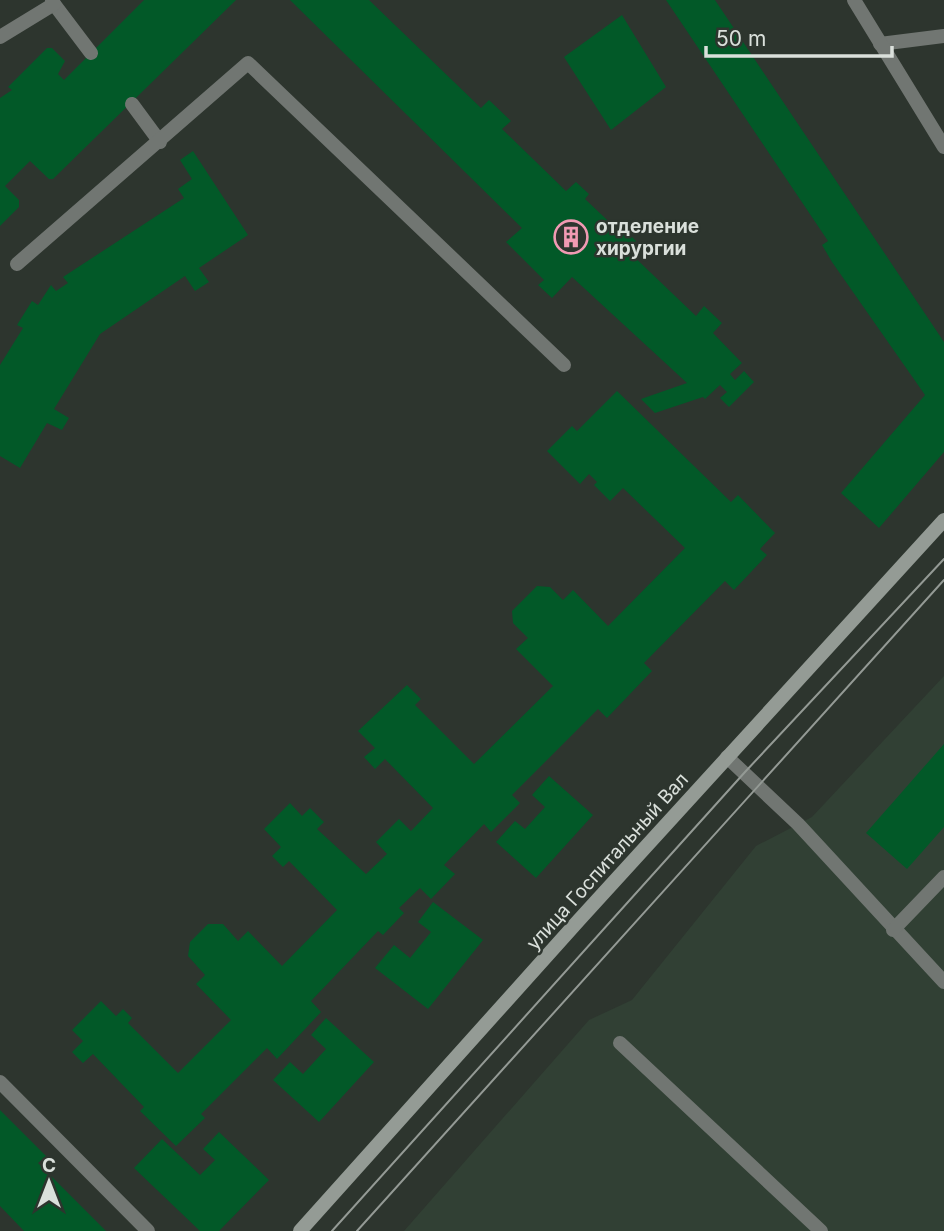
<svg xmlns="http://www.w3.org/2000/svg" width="944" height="1231" font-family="Inter,sans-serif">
	<rect width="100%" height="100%" fill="#2d352e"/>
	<!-- built -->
	<polygon fill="#314034" points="944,676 944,1231 404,1231 589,1020 632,1000 756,846 812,817"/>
	<!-- building -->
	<g fill="#025928">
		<polygon points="144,0 236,0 53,179 49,179 30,161 5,186 19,200 19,207 0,226 0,98 12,90 8,87 47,48 52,48 65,61 58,74 64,80"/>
		<polygon points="290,0 369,0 481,108 489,100 511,121 502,129 566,191 576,182 589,194 585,199 622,234 625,230 636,241 627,250 696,316 704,306 722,323 713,333 742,363 730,374 735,380 744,371 754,382 729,407 720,398 727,392 720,385 705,399 703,397 655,413 641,399 687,383 572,277 552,298 538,285 544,280 506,242 522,228"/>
		<polygon points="666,0 715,0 944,342 944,452 879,528 841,493 925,395 832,262 822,245 828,241"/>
		<polygon points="622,15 666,87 611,130 564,57"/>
		<polygon points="193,151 248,235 199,268 209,282 195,291 185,276 100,334 54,409 69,418 62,430 47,423 20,468 0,456 0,365 23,328 17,325 32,301 38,305 51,285 56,291 68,283 63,277 184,198 178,189 192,179 180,160"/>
		<polygon points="617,391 731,502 738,495 775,533 760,549 767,555 734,590 725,581 644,663 652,671 607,718 598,709 512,795 520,803 491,832 484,824 444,865 455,874 431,899 420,888 399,908 404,913 383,935 378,931 311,1001 321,1012 277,1059 267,1048 201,1114 205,1118 176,1146 140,1111 144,1107 93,1054 83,1063 72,1052 83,1041 72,1030 101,1001 116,1016 123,1009 132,1018 128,1023 178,1073 231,1020 196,984 205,975 188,956 190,942 208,924 223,924 238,941 248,931 282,966 337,910 289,861 283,867 272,856 281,847 264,829 290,803 302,816 310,808 324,822 317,829 366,874 387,854 376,842 399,819 411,831 433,808 385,759 375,769 364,757 375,748 358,731 407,685 421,699 415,705 474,764 553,686 516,649 528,638 513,623 512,611 537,586 550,587 563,600 573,590 608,626 685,548 623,488 610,501 594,485 597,482 589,474 580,484 547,451 572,426 577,431"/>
		<polygon points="944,744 944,827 907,869 866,833"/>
		<polygon points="549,776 593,815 536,878 496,842 515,821 525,829 545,807 532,795"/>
		<polygon points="433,902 483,940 428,1009 375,968 394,945 410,958 431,932 418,922"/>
		<polygon points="326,1018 374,1062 319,1122 273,1080 290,1062 303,1074 326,1049 311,1035"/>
		<polygon points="0,1110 46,1156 38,1163 106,1231 24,1231 0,1206"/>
		<polygon points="219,1132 269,1180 219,1231 200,1231 134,1168 162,1139 200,1175 215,1160 203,1149"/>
	</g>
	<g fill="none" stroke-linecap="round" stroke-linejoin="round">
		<!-- service -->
		<g stroke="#717672" stroke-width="14">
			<polyline points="54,4 91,53"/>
			<polyline points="0,37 54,4 52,0"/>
			<polyline points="880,44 944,36"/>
			<polyline points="132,104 160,142"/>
			<polyline points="17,264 248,63 564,365"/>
			<polyline points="727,757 798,824 944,982"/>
			<polyline points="893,930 944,877"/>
			<polyline points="620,1043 821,1231"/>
			<polyline points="0,1082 148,1231"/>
		</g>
		<!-- minor -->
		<polyline stroke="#717672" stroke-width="14" points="854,0 944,147"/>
		<!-- secondary -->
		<polyline stroke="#949b95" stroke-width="14" points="300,1231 579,920 944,520"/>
		<!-- tram -->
		<g stroke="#949a95" stroke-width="2">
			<polyline points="332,1231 745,772 944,559"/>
			<polyline points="357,1231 944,580"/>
		</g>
	</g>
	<!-- icons -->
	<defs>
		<symbol id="building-ring" viewBox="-11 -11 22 22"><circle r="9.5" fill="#2d352e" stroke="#f19ab3" stroke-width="1.5"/><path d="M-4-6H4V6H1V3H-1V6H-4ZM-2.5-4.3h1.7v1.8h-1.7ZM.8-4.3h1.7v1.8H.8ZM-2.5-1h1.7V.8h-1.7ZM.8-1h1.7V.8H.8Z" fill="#f19ab3"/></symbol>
	</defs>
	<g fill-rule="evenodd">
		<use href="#building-ring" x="552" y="218" width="38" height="38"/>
	</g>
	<g text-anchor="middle" stroke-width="5" stroke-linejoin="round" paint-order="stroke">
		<!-- poi labels -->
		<g font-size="19" font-weight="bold" fill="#dae0db" stroke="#2d352e" text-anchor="start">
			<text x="596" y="233">отделение<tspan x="596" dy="22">хирургии</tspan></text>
		</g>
		<!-- street labels -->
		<g font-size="19" fill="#dae0db" stroke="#2d352e">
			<text transform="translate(607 861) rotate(-48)" y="7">улица Госпитальный Вал</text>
		</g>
	</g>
	<!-- north arrow -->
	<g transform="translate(49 1182)" stroke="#2d352e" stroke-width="5" paint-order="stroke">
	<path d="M0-5L12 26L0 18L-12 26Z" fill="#dae0db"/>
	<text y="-10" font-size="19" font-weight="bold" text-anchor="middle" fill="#dae0db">С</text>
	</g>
	<!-- scale -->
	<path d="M706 46v10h186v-10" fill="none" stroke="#dae0db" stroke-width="3.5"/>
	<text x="716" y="46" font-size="21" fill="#dae0db" stroke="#2d352e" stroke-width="5" paint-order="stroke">50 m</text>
</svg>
